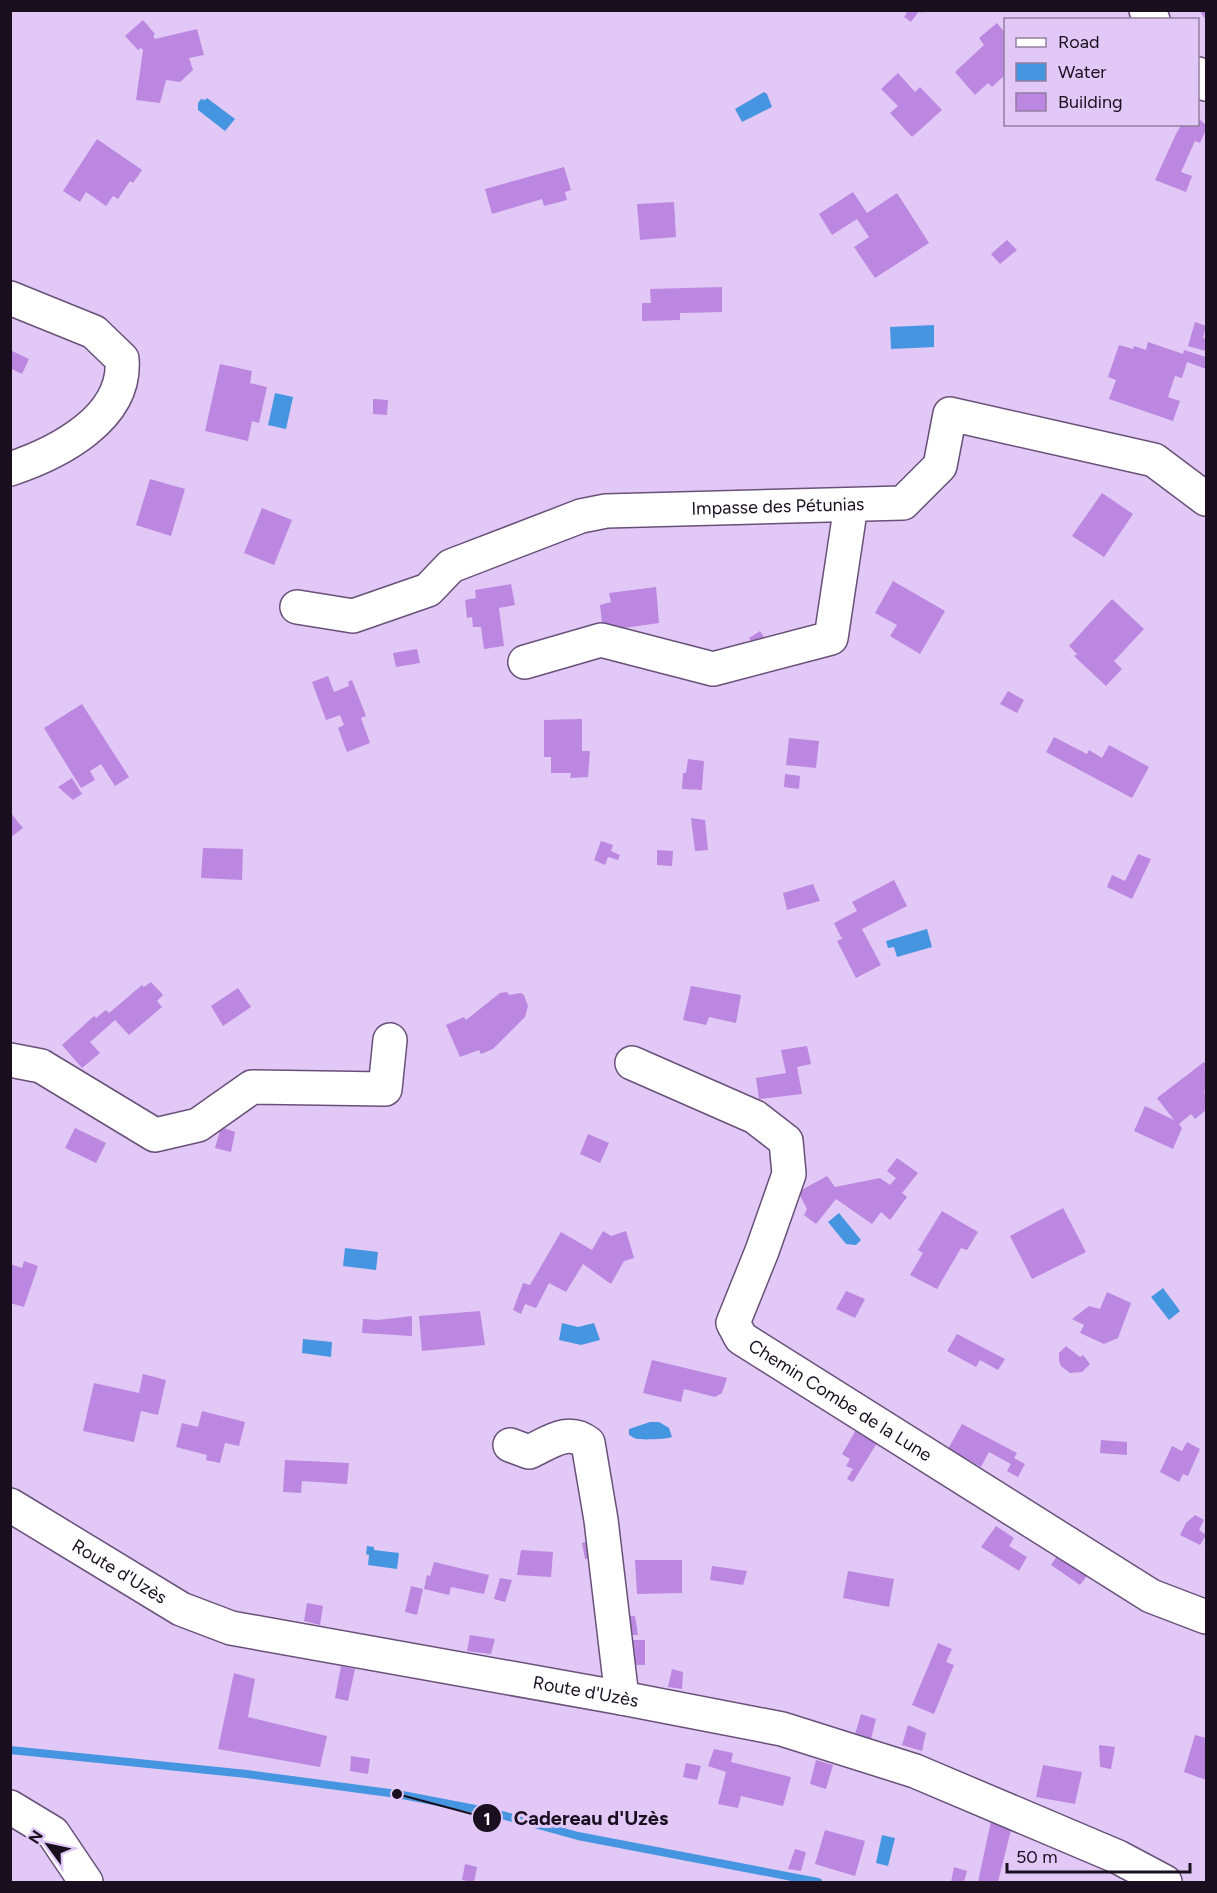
<svg xmlns="http://www.w3.org/2000/svg" width="1217" height="1893" font-family="Figtree,sans-serif">
	<rect width="100%" height="100%" fill="#e2c8f6"/>
	<!-- water -->
	<g fill="#4695e1">
		<polygon points="764,92 767,94 772,107 742,122 735,109"/>
		<polygon points="207,98 235,119 225,131 198,110 198,103 201,99 205,100"/>
		<polygon points="934,325 934,347 891,349 890,327"/>
		<polygon points="275,393 293,397 286,429 268,425"/>
		<polygon points="927,929 932,947 897,957 894,947 888,948 886,941"/>
		<polygon points="839,1213 861,1240 856,1245 846,1244 828,1222"/>
		<polygon points="345,1248 378,1252 376,1270 343,1266"/>
		<polygon points="1163,1288 1180,1311 1169,1320 1151,1297"/>
		<polygon points="562,1323 578,1327 594,1323 600,1340 581,1345 559,1340"/>
		<polygon points="303,1339 332,1342 331,1357 302,1353"/>
		<path d="M650 1422H659L669 1428 672 1437C668 1439 643 1440 638 1439 634 1439 632 1436 629 1435V1429Z"/>
		<polygon points="367,1546 374,1547 374,1550 399,1553 397,1569 368,1565 369,1555 366,1554"/>
		<polygon points="882,1835 895,1838 888,1866 876,1863"/>
	</g>
	<g fill="none" stroke-linecap="round" stroke-linejoin="round">
		<!-- stream -->
		<polyline stroke="#4695e1" stroke-width="8" points="10,1750 247,1774 397,1794 491,1812 578,1836 818,1882"/>
	</g>
	<!-- building -->
	<g fill="#bb87e0">
		<polygon points="904,10 924,10 922,13 919,11 911,22 904,17 907,13"/>
		<polygon points="1199,10 1206,10 1206,20"/>
		<polygon points="143,20 155,34 153,36 155,39 197,29 204,55 189,58 193,70 180,82 166,80 160,103 136,100 143,50 141,48 138,50 125,36"/>
		<polygon points="997,23 1005,33 1005,75 992,87 988,83 975,95 955,72 984,45 979,38"/>
		<polygon points="898,73 915,92 920,87 942,110 912,137 890,113 898,106 881,89"/>
		<polygon points="1198,118 1206,125 1206,130 1200,143 1195,141 1181,172 1192,176 1186,192 1155,180 1176,134 1182,124 1198,124"/>
		<polygon points="97,139 142,170 133,183 130,181 118,199 113,196 106,206 86,192 80,202 63,191"/>
		<polygon points="564,167 571,190 565,192 567,200 544,206 542,199 492,214 485,189"/>
		<polygon points="853,192 867,213 897,193 929,243 875,278 854,247 869,237 857,219 832,235 819,214"/>
		<polygon points="674,202 676,237 640,240 637,204"/>
		<polygon points="1007,240 1017,250 1000,264 991,254"/>
		<polygon points="722,287 722,312 680,313 680,320 642,321 642,303 651,303 650,289"/>
		<polygon points="1195,322 1206,326 1203,338 1206,339 1206,351 1188,346"/>
		<polygon points="1148,342 1183,354 1184,350 1206,357 1206,369 1187,362 1182,378 1175,376 1168,397 1180,401 1173,421 1109,399 1116,380 1108,377 1119,345 1133,349 1134,346 1146,350"/>
		<polygon points="10,350 29,359 22,374 10,368"/>
		<polygon points="220,364 252,371 250,383 267,387 259,423 252,421 248,441 205,431"/>
		<polygon points="373,399 388,400 387,415 373,414"/>
		<polygon points="150,479 185,489 171,536 136,525"/>
		<polygon points="1102,493 1133,514 1104,557 1072,536"/>
		<polygon points="262,508 292,520 274,565 244,553"/>
		<polygon points="893,581 945,611 920,654 890,636 897,625 875,613"/>
		<polygon points="511,584 515,605 499,608 504,646 484,649 481,627 473,627 472,617 467,618 465,600 476,598 475,590"/>
		<polygon points="656,587 659,623 603,631 600,605 611,602 609,593"/>
		<polygon points="1112,599 1144,629 1114,661 1122,669 1106,686 1074,656 1077,654 1069,646"/>
		<polygon points="760,631 764,637 753,644 749,638"/>
		<polygon points="417,649 420,663 396,667 393,653"/>
		<polygon points="328,676 334,692 349,686 348,682 352,680 366,716 361,718 370,743 347,752 338,728 344,725 340,715 326,720 312,682"/>
		<polygon points="1008,691 1024,700 1017,713 1000,704"/>
		<polygon points="82,704 129,777 115,786 101,764 90,771 95,780 81,788 44,728"/>
		<polygon points="582,719 582,751 590,751 588,777 570,778 571,773 551,773 551,757 544,757 544,720"/>
		<polygon points="1054,737 1087,754 1089,750 1102,758 1109,745 1149,767 1132,798 1046,752"/>
		<polygon points="789,738 819,741 816,768 786,765"/>
		<polygon points="688,759 704,761 702,790 682,789 683,773 686,773"/>
		<polygon points="785,774 800,776 799,789 784,787"/>
		<polygon points="72,778 82,794 73,800 58,787"/>
		<polygon points="10,812 23,828 10,838"/>
		<polygon points="691,818 705,820 708,850 695,851"/>
		<polygon points="601,841 613,845 611,851 620,855 618,860 608,857 605,865 594,860"/>
		<polygon points="203,848 243,849 242,880 201,878"/>
		<polygon points="657,850 673,851 672,866 657,865"/>
		<polygon points="1138,854 1151,859 1132,899 1107,887 1112,875 1125,881"/>
		<polygon points="894,880 907,906 862,929 881,965 856,978 837,941 843,938 841,937 834,923 857,911 852,902"/>
		<polygon points="813,884 820,901 787,910 783,893"/>
		<polygon points="151,982 163,995 157,1001 162,1007 129,1035 115,1020 90,1042 100,1053 82,1068 62,1045 94,1016 96,1018 106,1010 109,1013 142,985 144,987"/>
		<polygon points="691,986 741,995 736,1023 709,1017 706,1025 683,1020"/>
		<polygon points="238,988 251,1007 223,1026 211,1006"/>
		<polygon points="507,992 509,995 521,993 524,995 528,1006 525,1017 493,1049 481,1054 479,1050 460,1057 446,1025 464,1017 466,1020 500,993"/>
		<polygon points="807,1046 811,1064 797,1067 802,1094 759,1099 756,1078 786,1073 781,1050"/>
		<polygon points="1204,1062 1206,1066 1206,1090 1204,1092 1206,1096 1206,1110 1195,1119 1191,1114 1179,1124 1182,1128 1173,1149 1134,1131 1145,1106 1174,1120 1157,1098"/>
		<polygon points="221,1127 235,1132 231,1152 215,1148"/>
		<polygon points="75,1128 106,1143 96,1163 65,1148"/>
		<polygon points="588,1134 609,1143 600,1163 580,1154"/>
		<polygon points="897,1158 918,1173 902,1193 907,1197 890,1220 881,1212 872,1224 836,1199 816,1224 804,1215 807,1209 798,1192 827,1176 835,1187 880,1178 890,1185 896,1178 887,1171"/>
		<polygon points="1063,1208 1086,1252 1032,1279 1010,1236"/>
		<polygon points="942,1211 978,1232 967,1250 961,1248 937,1289 910,1275 923,1253 918,1250"/>
		<polygon points="603,1231 611,1236 626,1231 634,1258 624,1261 611,1284 583,1264 566,1292 549,1283 536,1308 525,1304 521,1314 513,1310 523,1283 530,1285 561,1232 592,1250"/>
		<polygon points="24,1261 38,1266 24,1307 10,1303 10,1264 22,1268"/>
		<polygon points="846,1291 865,1299 855,1318 836,1309"/>
		<polygon points="1107,1292 1131,1303 1118,1338 1104,1344 1080,1333 1084,1325 1072,1319 1089,1306 1100,1309"/>
		<polygon points="480,1311 485,1345 422,1351 419,1316"/>
		<polygon points="412,1316 412,1336 362,1333 363,1319 378,1320"/>
		<polygon points="957,1334 1005,1359 998,1370 980,1360 976,1367 947,1351"/>
		<polygon points="1066,1346 1080,1357 1083,1355 1090,1364 1082,1372 1070,1373 1061,1366 1059,1361 1059,1353"/>
		<polygon points="652,1360 727,1378 722,1393 715,1397 684,1389 681,1402 643,1393"/>
		<polygon points="143,1374 166,1380 158,1415 141,1411 134,1442 83,1431 94,1383 139,1393"/>
		<polygon points="202,1411 245,1422 239,1446 225,1443 220,1463 206,1460 207,1455 176,1447 182,1423 198,1427"/>
		<polygon points="962,1424 1017,1453 1014,1458 1025,1464 1018,1477 1007,1471 1011,1464 989,1452 981,1467 948,1449"/>
		<polygon points="856,1430 877,1443 853,1482 847,1479 853,1469 846,1466 850,1459 842,1454"/>
		<polygon points="1101,1440 1127,1442 1127,1455 1100,1453"/>
		<polygon points="1187,1442 1200,1449 1188,1476 1183,1474 1179,1482 1160,1472 1172,1446 1182,1451"/>
		<polygon points="285,1460 349,1463 347,1484 302,1481 301,1493 283,1492"/>
		<polygon points="1195,1515 1204,1520 1199,1530 1206,1535 1200,1545 1180,1535 1186,1523"/>
		<polygon points="996,1526 1014,1538 1009,1546 1027,1557 1019,1571 981,1547"/>
		<polygon points="595,1540 598,1558 585,1559 582,1543"/>
		<polygon points="521,1550 553,1552 551,1577 517,1575"/>
		<polygon points="1057,1556 1087,1576 1080,1585 1051,1565"/>
		<polygon points="635,1560 682,1560 682,1593 637,1594"/>
		<polygon points="434,1562 489,1575 484,1594 451,1587 449,1595 424,1589 427,1575 430,1576"/>
		<polygon points="712,1566 747,1571 743,1585 710,1580"/>
		<polygon points="848,1571 894,1579 889,1607 843,1598"/>
		<polygon points="500,1578 512,1580 505,1602 494,1599"/>
		<polygon points="411,1586 423,1589 417,1615 405,1612"/>
		<polygon points="307,1603 323,1606 320,1625 304,1621"/>
		<polygon points="635,1616 638,1635 624,1635 621,1617"/>
		<polygon points="470,1635 495,1639 491,1654 467,1651"/>
		<polygon points="633,1640 645,1640 645,1665 632,1665"/>
		<polygon points="938,1643 952,1649 946,1662 954,1665 934,1714 912,1705"/>
		<polygon points="341,1666 355,1669 348,1701 335,1698"/>
		<polygon points="672,1669 683,1672 682,1689 668,1687"/>
		<polygon points="234,1673 255,1679 248,1717 327,1736 320,1767 218,1749"/>
		<polygon points="861,1714 876,1719 871,1739 855,1734"/>
		<polygon points="908,1725 926,1733 922,1751 902,1745"/>
		<polygon points="1195,1735 1206,1738 1206,1780 1184,1772"/>
		<polygon points="1099,1745 1115,1747 1111,1769 1100,1767"/>
		<polygon points="714,1749 733,1753 731,1762 791,1777 783,1806 741,1796 738,1808 718,1804 726,1772 708,1766"/>
		<polygon points="351,1756 370,1759 368,1774 350,1771"/>
		<polygon points="816,1760 833,1765 826,1789 810,1784"/>
		<polygon points="686,1763 701,1766 697,1780 683,1777"/>
		<polygon points="1043,1765 1082,1772 1075,1804 1036,1797"/>
		<polygon points="991,1821 1011,1830 998,1882 978,1882"/>
		<polygon points="825,1830 865,1841 855,1876 815,1864"/>
		<polygon points="795,1849 806,1852 801,1871 788,1869"/>
		<polygon points="465,1864 477,1867 474,1882 462,1880"/>
		<polygon points="954,1867 967,1871 964,1882 951,1882"/>
	</g>
	<g fill="none" stroke-linecap="round" stroke-linejoin="round">
		<defs>
			<g id="minor">
				<polyline points="1146,10 1153,20"/>
				<polyline points="1198,74 1206,84"/>
				<path d="M10 298 94 332 122 359C127 418 58 453 10 469"/>
				<path id="s1" d="M297 607 353 616 428 590 451 566 581 516 606 511 903 503 940 466 950 414 1154 460 1206 499"/>
				<polyline points="525,662 601,640 713,669 831,638 851,505"/>
				<polyline points="10,1060 41,1066 155,1135 198,1125 252,1087 385,1089 390,1040"/>
				<path id="s2" d="M632 1063 755 1117 786 1141 789 1174 762 1251 733 1323 741 1338 1151 1596 1206 1617"/>
				<path d="M510 1445 529 1452C549 1443 568 1427 588 1443L601 1520 622 1698"/>
				<polyline points="10,1807 53,1833 86,1882"/>
			</g>
			<g id="major">
				<path id="s3" d="M10 1505 181 1609 231 1628 622 1698 782 1729 915 1771 1118 1857 1165 1882"/>
			</g>
		</defs>
		<!-- minor casing -->
		<use href="#minor" stroke="#685179" stroke-width="36"/>
		<!-- major casing -->
		<use href="#major" stroke="#685179" stroke-width="36"/>
		<!-- minor -->
		<use href="#minor" stroke="#fff" stroke-width="33"/>
		<!-- major -->
		<use href="#major" stroke="#fff" stroke-width="33"/>
	</g>
	<g text-anchor="middle" stroke-width="6" stroke-linejoin="round" paint-order="stroke">
		<!-- street labels -->
		<g font-size="18" fill="#190f1f" stroke="#e2c8f6">
			<text dy="6" stroke="none"><textPath href="#s1" startOffset="506">Impasse des Pétunias</textPath></text>
			<text dy="6" stroke="none"><textPath href="#s2" startOffset="500">Chemin Combe de la Lune</textPath></text>
			<text dy="6" stroke="none"><textPath href="#s3" startOffset="128">Route d'Uzès</textPath></text>
			<text dy="6" stroke="none"><textPath href="#s3" startOffset="614">Route d'Uzès</textPath></text>
		</g>
	</g>
	<!-- callouts -->
	<path fill="none" stroke="#190f1f" stroke-width="2" d="M397 1794L487 1818"/>
	<g fill="#190f1f" stroke="#e2c8f6" stroke-width="2">
		<circle cx="397" cy="1794" r="6"/>
		<circle cx="487" cy="1818" r="15"/>
	</g>
	<g font-size="18" text-anchor="middle" font-weight="bold" fill="#fff">
		<text x="487" y="1825">1</text>
	</g>
	<g font-size="20" text-anchor="middle" font-weight="bold" fill="#190f1f" stroke="#e2c8f6" stroke-width="6" stroke-linejoin="round" paint-order="stroke">
		<text x="591" y="1825">Cadereau d'Uzès</text>
	</g>
	<!-- border -->
	<rect width="1217" height="1893" fill="none" stroke="#190f1f" stroke-width="24"/>
	<!-- legend -->
	<rect x="1004" y="18" width="195" height="108" fill="#e2c8f6" stroke="#927ea0" stroke-width="1.5"/>
	<rect x="1016" y="38" width="30" height="9" fill="#ffffff" stroke="#927ea0" stroke-width="1.5"/>
	<text x="1058" y="48" font-size="18" fill="#190f1f">Road</text>
	<rect x="1016" y="63" width="30" height="18" fill="#4695e1" stroke="#927ea0" stroke-width="1.5"/>
	<text x="1058" y="78" font-size="18" fill="#190f1f">Water</text>
	<rect x="1016" y="93" width="30" height="18" fill="#bb87e0" stroke="#927ea0" stroke-width="1.5"/>
	<text x="1058" y="108" font-size="18" fill="#190f1f">Building</text>
	<!-- north arrow -->
	<g transform="translate(48 1845) rotate(303)" stroke="#e2c8f6" stroke-width="4.5" paint-order="stroke">
	<path d="M0-4.5L10 22L0 15L-10 22Z" fill="#190f1f"/>
	<text y="-9" font-size="16" font-weight="bold" text-anchor="middle" fill="#190f1f">N</text>
	</g>
	<!-- scale -->
	<path d="M1007 1863v9h183v-9" fill="none" stroke="#190f1f" stroke-width="3"/>
	<text x="1016" y="1863" font-size="18" fill="#190f1f" stroke="#e2c8f6" stroke-width="4.5" paint-order="stroke">50 m</text>
</svg>
